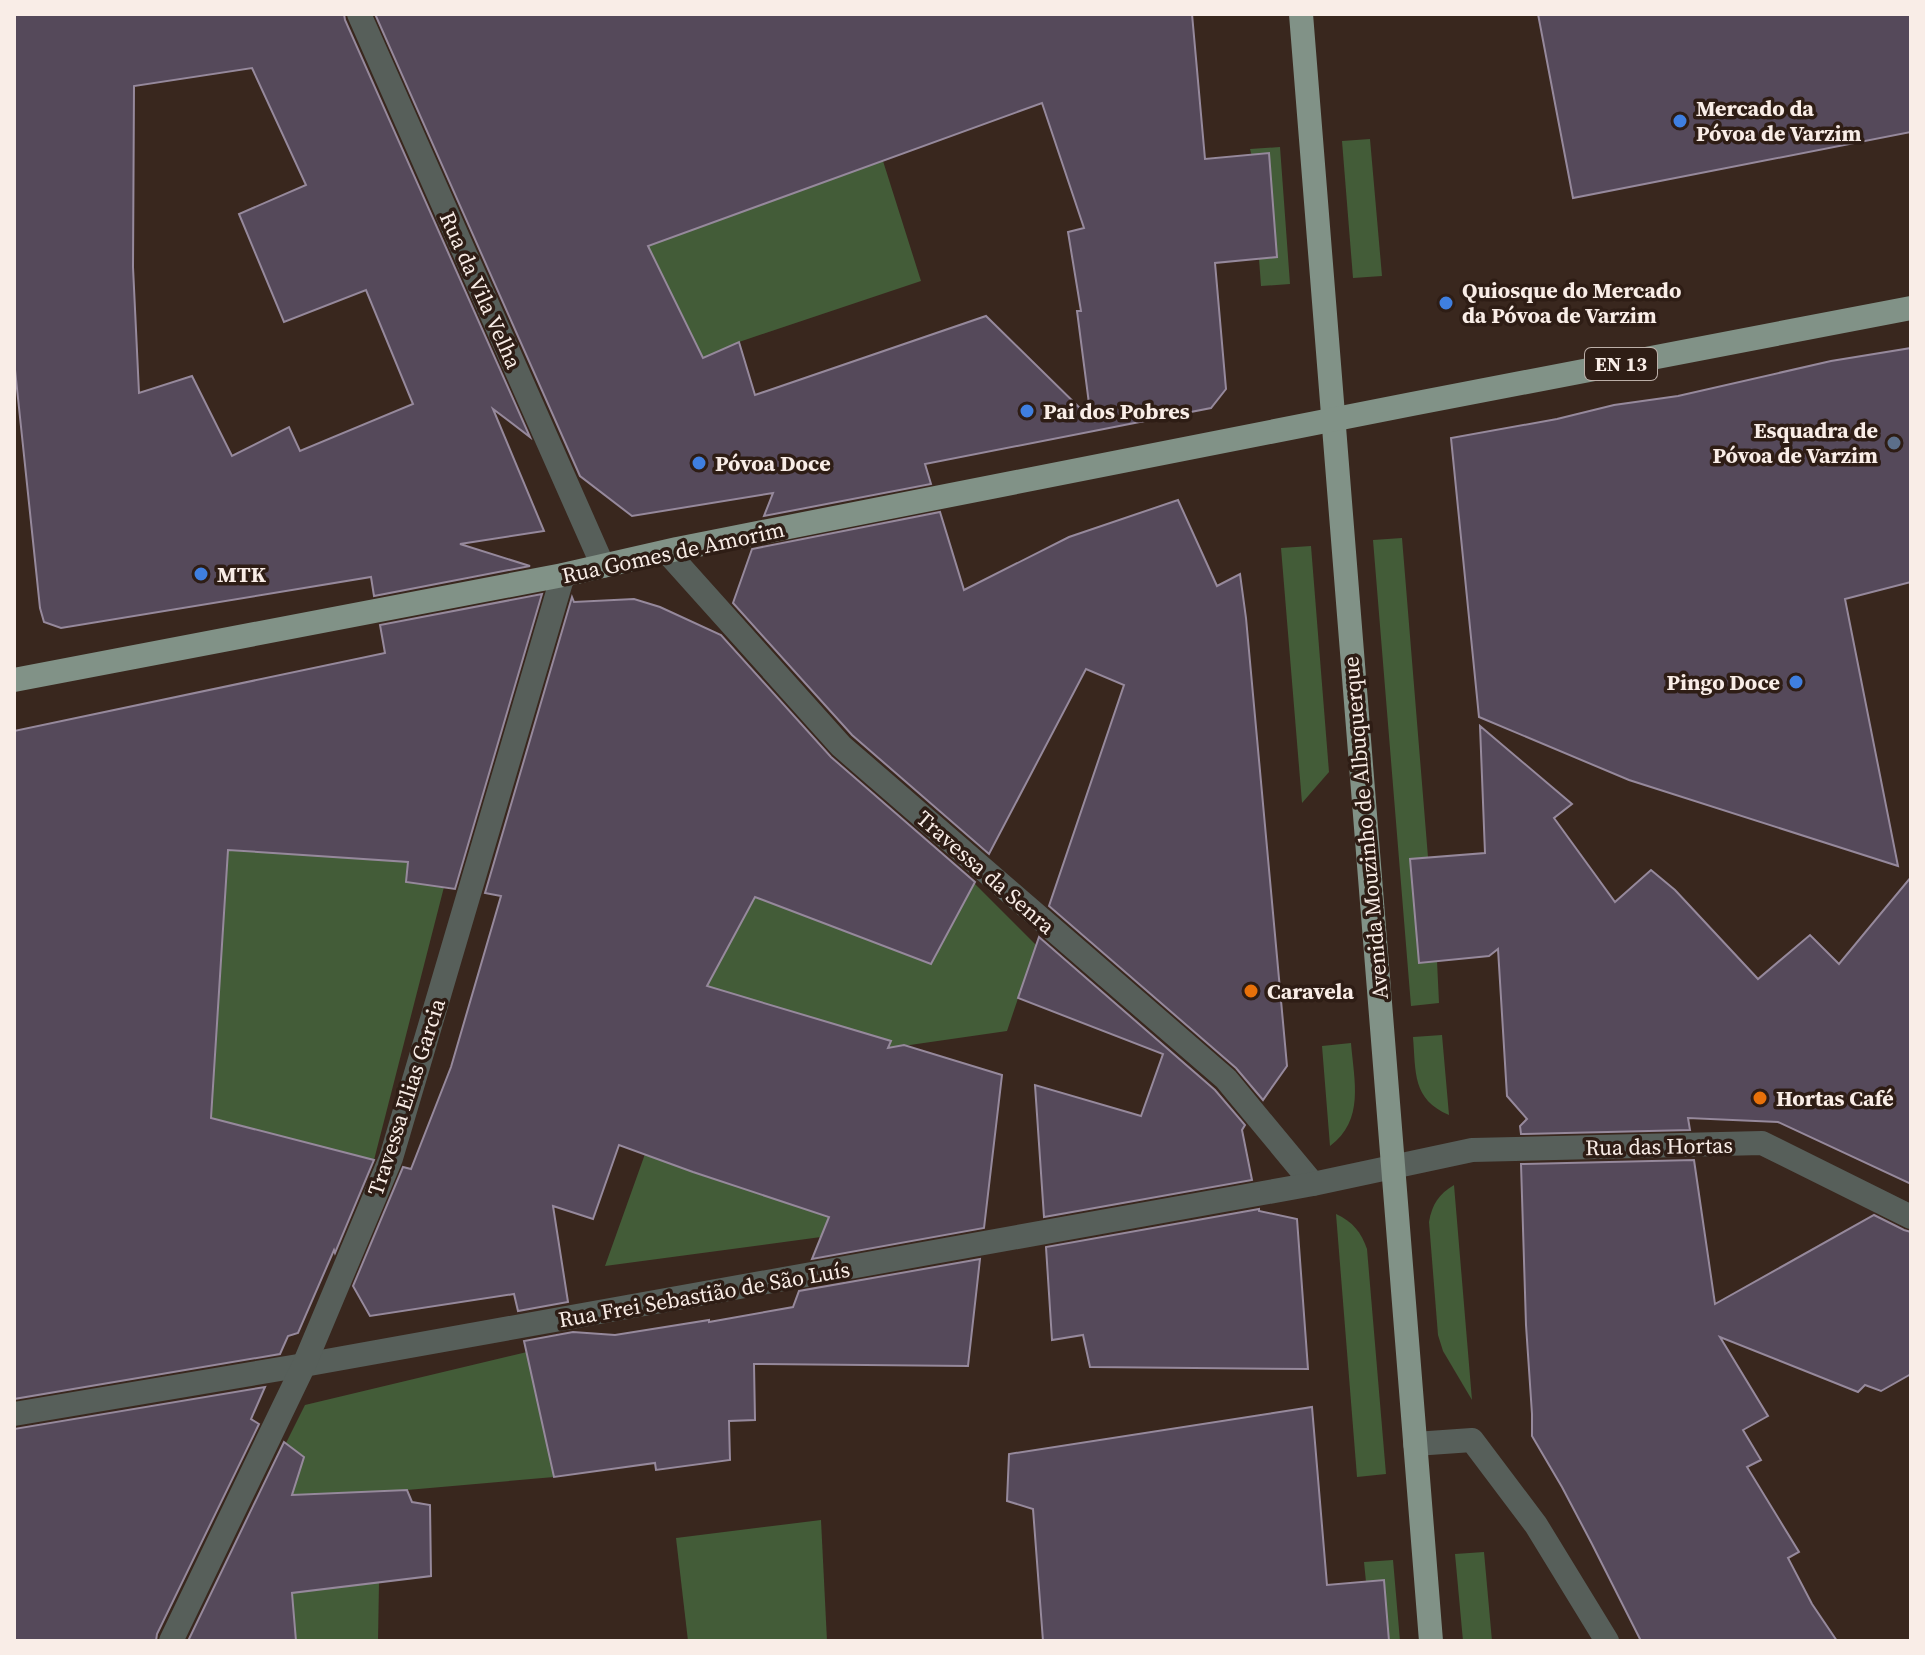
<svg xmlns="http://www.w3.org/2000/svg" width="1925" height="1655" font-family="'Source Serif 4',serif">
	<rect width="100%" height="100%" fill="#39271e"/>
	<!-- green -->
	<g fill="#435c38">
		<polygon points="1370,139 1382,276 1353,278 1342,141"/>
		<polygon points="1280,147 1290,284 1261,286 1259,259 1277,257 1250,149"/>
		<polygon points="883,161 921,281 739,342 703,358 647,244"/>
		<polygon points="1402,538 1428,857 1410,859 1419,962 1437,961 1439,1003 1411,1006 1373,540"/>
		<polygon points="1311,546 1329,772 1302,803 1281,548"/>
		<polygon points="409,839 406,882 444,887 374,1160 247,1128 208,1170 228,850"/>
		<polygon points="714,864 756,897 932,963 974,883 1036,945 1007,1031 896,1047 821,1237 605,1266 705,986"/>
		<path d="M1442 1035 1449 1115C1412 1099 1416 1073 1413 1037Z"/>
		<path d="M1351 1043C1354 1081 1365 1120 1330 1146L1322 1046Z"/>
		<path d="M1454 1185 1472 1400 1443 1351 1438 1335 1429 1222C1432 1204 1439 1194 1454 1185Z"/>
		<path d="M1336 1214C1353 1222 1361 1232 1367 1249L1386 1474 1357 1477Z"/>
		<polygon points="527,1352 554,1477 407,1490 292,1495 304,1457 286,1443 305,1405"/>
		<polygon points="821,1520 827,1641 688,1641 676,1538"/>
		<polygon points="1484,1552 1492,1641 1463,1641 1455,1554"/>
		<polygon points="1393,1560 1400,1641 1389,1641 1384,1580 1366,1582 1364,1562"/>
		<polygon points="379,1582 378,1641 296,1641 292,1588"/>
	</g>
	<!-- building -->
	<g fill="#55495a" stroke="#96899c" stroke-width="2" fill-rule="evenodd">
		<path d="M14 14H344L345 20 530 437 493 409 544 531 460 544 530 566 374 596 371 577 61 628 44 622 40 608 14 360ZM252 68 306 185 239 214 284 322 366 290 413 404 300 451 289 427 232 456 192 376 139 393 133 267 134 86Z"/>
		<path d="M375 14H1192L1205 159 1269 153 1277 257 1215 263 1226 389 1211 408 925 464 931 484 764 516 773 493 632 516 580 476ZM1042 103 1084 228 1068 232 1081 311H1077L1091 419 986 316 755 395 739 342 703 358 648 246Z"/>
		<polygon points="1538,14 1911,14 1911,132 1573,198"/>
		<polygon points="1911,348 1911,582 1845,599 1898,866 1629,780 1479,717 1451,438 1557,419 1614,405 1678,396 1831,361"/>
		<polygon points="1178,500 1217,586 1240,574 1246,618 1287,1066 1263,1100 1236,1068 1049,906 1124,685 1086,669 989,854 852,735 733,603 752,549 940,512 964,590 1069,537"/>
		<polygon points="542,594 455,889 406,882 408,862 228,850 211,1118 374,1160 335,1253 334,1250 298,1333 288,1336 280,1354 14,1399 14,731 385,653 380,625"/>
		<polygon points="572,597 574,602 634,599 660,607 721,635 831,757 975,882 931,964 755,897 707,986 891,1041 888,1048 904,1045 1002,1075 984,1228 812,1259 829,1217 693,1172 619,1145 593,1219 553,1206 568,1302 518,1311 514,1294 370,1316 353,1286 403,1167 411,1169 451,1067 501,896 485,893"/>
		<polygon points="1480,726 1572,804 1554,818 1615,902 1651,870 1675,890 1758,979 1810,935 1839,964 1911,877 1911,1184 1778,1122 1688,1118 1690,1130 1521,1134 1520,1126 1527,1119 1507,1096 1498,949 1489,956 1419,963 1410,859 1485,853"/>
		<polygon points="1039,937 1215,1090 1245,1125 1242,1130 1252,1180 1044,1217 1035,1085 1141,1116 1163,1054 1018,998"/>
		<polygon points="1694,1160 1715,1304 1874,1215 1904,1230 1911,1232 1911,1374 1881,1391 1865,1385 1858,1392 1720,1337 1768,1416 1743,1430 1761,1460 1747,1467 1799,1552 1788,1558 1812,1604 1837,1641 1641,1641 1592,1544 1562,1487 1532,1436 1532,1414 1526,1325 1521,1164"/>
		<polygon points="1259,1209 1259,1211 1297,1219 1308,1369 1090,1367 1083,1335 1052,1340 1046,1247"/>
		<polygon points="980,1259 968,1366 754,1364 755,1420 729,1421 730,1460 656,1470 655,1463 554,1477 524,1341 573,1332 615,1335 709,1320 709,1322 793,1307 799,1291"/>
		<polygon points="265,1387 251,1419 259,1424 157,1634 156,1641 14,1641 14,1429"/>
		<polygon points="1312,1407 1327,1585 1384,1580 1389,1641 1043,1641 1033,1509 1007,1501 1009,1454"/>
		<polygon points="284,1442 304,1457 292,1495 407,1490 412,1502 430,1505 431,1576 292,1593 296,1641 188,1641"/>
	</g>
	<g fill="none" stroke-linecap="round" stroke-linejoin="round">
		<!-- minor -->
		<g stroke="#575f5a" stroke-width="24">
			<polyline points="359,14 603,566"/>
			<polyline points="667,552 841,746 1226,1079 1313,1184"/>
			<polyline points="14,1414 304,1365 1313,1184 1472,1150 1762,1143 1911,1217"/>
			<polyline points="1415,1444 1472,1440 1536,1525 1607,1641"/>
			<polyline points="171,1641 304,1365 391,1158 563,575"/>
		</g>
		<!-- major -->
		<g stroke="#819287" stroke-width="24">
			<polyline points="1301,14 1431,1641"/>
			<polyline points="14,680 563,575 677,549 1412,404 1911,308"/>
		</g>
	</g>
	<!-- markers -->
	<g fill="#3f7fe0" stroke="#2e1d15" stroke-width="3">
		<circle cx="1680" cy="121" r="8"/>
		<circle cx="1446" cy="303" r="8"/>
		<circle cx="1027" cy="411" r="8"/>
		<circle cx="699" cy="463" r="8"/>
		<circle cx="201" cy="574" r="8"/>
		<circle cx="1796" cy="682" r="8"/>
	</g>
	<circle fill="#5c6f8a" stroke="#2e1d15" stroke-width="3" cx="1894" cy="443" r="8"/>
	<g fill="#e8710a" stroke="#2e1d15" stroke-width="3">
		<circle cx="1251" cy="991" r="8"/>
		<circle cx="1760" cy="1098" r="8"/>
	</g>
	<g text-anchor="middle" stroke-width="7" stroke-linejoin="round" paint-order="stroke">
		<!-- shield labels -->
		<rect fill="#2e1d15" stroke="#bcafa8" stroke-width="2" x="1585" y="348" width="72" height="32" rx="6"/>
		<g font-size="20" font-weight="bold" fill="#f9ede7">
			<text x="1621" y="371">EN 13</text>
		</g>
		<!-- poi labels -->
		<g font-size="22" font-weight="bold" fill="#f9ede7" stroke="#2e1d15" text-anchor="start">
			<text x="1696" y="116">Mercado da<tspan x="1696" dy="25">Póvoa de Varzim</tspan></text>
			<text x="1462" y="298">Quiosque do Mercado<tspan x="1462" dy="25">da Póvoa de Varzim</tspan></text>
			<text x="1043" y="419">Pai dos Pobres</text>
			<text x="1878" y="438" text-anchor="end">Esquadra de<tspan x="1878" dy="25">Póvoa de Varzim</tspan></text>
			<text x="715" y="471">Póvoa Doce</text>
			<text x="217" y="582">MTK</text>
			<text x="1780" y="690" text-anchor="end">Pingo Doce</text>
			<text x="1267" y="999">Caravela</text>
			<text x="1776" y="1106">Hortas Café</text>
		</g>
		<!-- street labels -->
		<g font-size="22" fill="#f9ede7" stroke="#2e1d15">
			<text transform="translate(481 290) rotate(66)" y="8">Rua da Vila Velha</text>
			<text transform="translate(673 552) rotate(-12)" y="8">Rua Gomes de Amorim</text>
			<text transform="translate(1365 828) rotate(-95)" y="8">Avenida Mouzinho de Albuquerque</text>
			<text transform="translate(986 872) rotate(41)" y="8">Travessa da Senra</text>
			<text transform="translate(406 1097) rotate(-72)" y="8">Travessa Elias Garcia</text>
			<text transform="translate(1659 1146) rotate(-1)" y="8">Rua das Hortas</text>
			<text transform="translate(704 1294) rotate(-10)" y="8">Rua Frei Sebastião de São Luís</text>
		</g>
	</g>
	<!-- border -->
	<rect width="1925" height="1655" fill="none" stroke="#f9ede7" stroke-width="32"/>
</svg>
